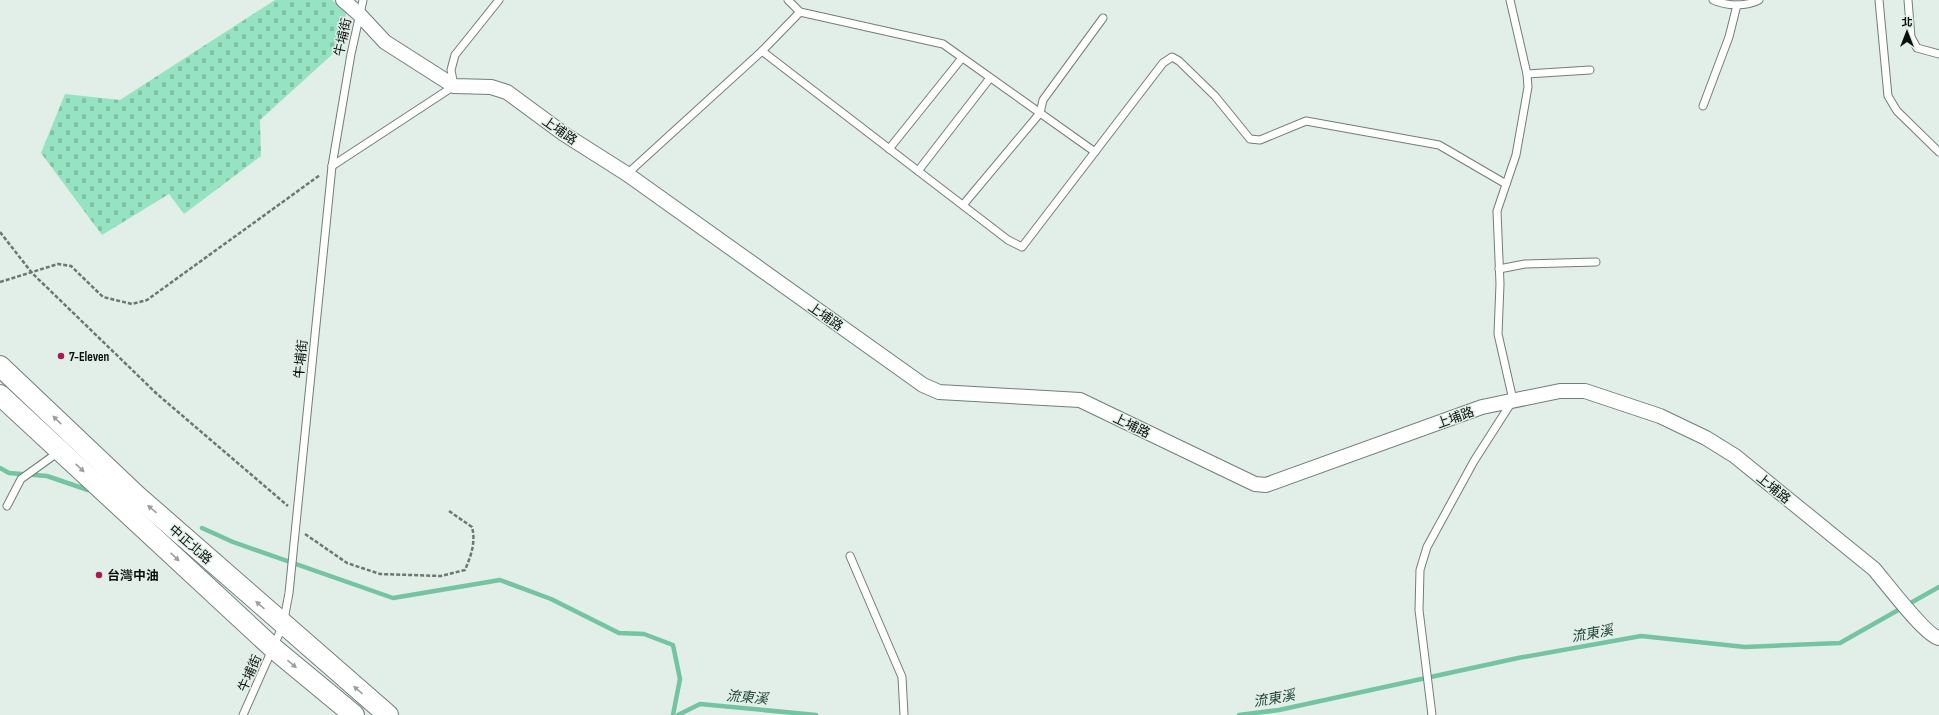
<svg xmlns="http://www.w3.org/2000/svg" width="1939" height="715" font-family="'Sofia Sans Condensed','Noto Sans TC',sans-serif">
	<defs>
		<pattern id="cemetery-stones" width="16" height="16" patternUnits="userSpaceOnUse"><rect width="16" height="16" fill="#96e3c1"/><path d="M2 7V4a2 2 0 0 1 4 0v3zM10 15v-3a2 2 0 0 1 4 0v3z" fill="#80c2a5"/></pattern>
	</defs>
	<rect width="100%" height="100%" fill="#e1efe8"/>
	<!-- cemetery -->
	<polygon fill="url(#cemetery-stones)" points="275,0 332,0 347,11 336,51 260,120 261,156 184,214 169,194 102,235 41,153 65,94 120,100"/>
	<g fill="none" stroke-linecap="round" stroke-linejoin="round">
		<!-- stream -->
		<g stroke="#74c3a1" stroke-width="4.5">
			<polyline points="0,468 9,473 47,476 88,490"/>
			<polyline points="202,528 233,542 393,598 500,580 551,599 619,633 644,634 673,645 680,679 673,715"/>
			<polyline points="678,715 700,704 816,715"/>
			<polyline points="1239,715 1279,710 1518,658 1641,636 1745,647 1840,643 1939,587"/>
		</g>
		<defs>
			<g id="lane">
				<polyline points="788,0 800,12 943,44 1095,152"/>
				<path d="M1713 0C1726 6 1746 7 1759 0"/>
				<polyline points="1879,0 1888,96 1897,111 1939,152"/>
				<polyline points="1908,0 1911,37 1917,48 1939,54"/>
				<polyline points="762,51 1008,240 1022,247 1163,63 1172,57 1179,61 1215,96 1250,139 1260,140 1306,121 1439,145 1506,184"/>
				<polyline points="1527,74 1590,70"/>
				<polyline points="1703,106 1729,37 1737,5"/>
				<polyline points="889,149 962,58"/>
				<polyline points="332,166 454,86 451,70 455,55 499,0"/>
				<polyline points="918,171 990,78"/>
				<polyline points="627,174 762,51 800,12"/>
				<polyline points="963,205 1040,113 1043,100 1103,18"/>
				<polyline points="1499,269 1525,264 1596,262"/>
				<polyline points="7,506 21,479 60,451"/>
				<polyline points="850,556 902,677 904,715"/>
				<polyline points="243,715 283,625 289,593 332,166 351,54 363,0"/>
				<polyline points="1432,715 1419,610 1420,570 1427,547 1474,461 1513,400 1498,334 1500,284 1497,211 1516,155 1528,87 1527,74 1510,0"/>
			</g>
			<path id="street" d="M343 0 359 14 385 42 454 86 491 87 507 92 564 134 627 174 923 385 939 392 1080 400 1255 484 1266 485 1482 407 1560 391H1585L1660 416 1706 438 1735 456 1874 569C1886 583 1926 636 1939 638"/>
			<g id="secondary">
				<polyline points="0,366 136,495 388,715"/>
				<polyline points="0,395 273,648 354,715"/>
			</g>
		</defs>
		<!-- lane casing -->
		<use href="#lane" stroke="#727e78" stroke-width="9"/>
		<!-- street casing -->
		<use href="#street" stroke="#727e78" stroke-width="16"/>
		<!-- secondary casing -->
		<use href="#secondary" stroke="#727e78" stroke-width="22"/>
		<!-- path -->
		<g stroke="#6d7671" stroke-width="2.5" stroke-dasharray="4 2" stroke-linecap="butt">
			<polyline points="0,232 32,273 157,394 288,506"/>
			<polyline points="0,282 58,264 71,266 103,297 132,304 147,300 320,175"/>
			<path d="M305 534 347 563 380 574 441 576 465 570C471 556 476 542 472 527L449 511"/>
		</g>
		<!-- lane -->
		<use href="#lane" stroke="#fff" stroke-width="7"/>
		<!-- street -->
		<use href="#street" stroke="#fff" stroke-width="14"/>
		<!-- secondary -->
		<use href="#secondary" stroke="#fff" stroke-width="20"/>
	</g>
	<!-- one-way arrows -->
	<defs><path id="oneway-solid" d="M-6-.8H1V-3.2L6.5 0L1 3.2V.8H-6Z"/></defs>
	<g fill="#9ea09f">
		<use href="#oneway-solid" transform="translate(57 420) rotate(-136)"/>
		<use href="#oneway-solid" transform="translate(80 468) rotate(43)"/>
		<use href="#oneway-solid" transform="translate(152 509) rotate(-139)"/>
		<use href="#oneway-solid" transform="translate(175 557) rotate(43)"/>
		<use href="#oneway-solid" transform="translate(260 605) rotate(-139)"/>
		<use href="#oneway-solid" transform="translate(292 664) rotate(40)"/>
		<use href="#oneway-solid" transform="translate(358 690) rotate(-139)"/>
	</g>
	<!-- markers -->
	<g fill="#aa1a52" stroke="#e1efe8" stroke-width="1.5">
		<circle cx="61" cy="356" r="4"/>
		<circle cx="99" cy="575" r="4"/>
	</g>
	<g text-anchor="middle" stroke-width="3" stroke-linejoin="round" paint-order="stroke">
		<!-- street labels -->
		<g font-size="13" fill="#0c110f" stroke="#e1efe8">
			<text transform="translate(342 37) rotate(-78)" y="5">牛埔街</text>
			<text transform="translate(560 130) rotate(35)" y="5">上埔路</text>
			<text transform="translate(826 316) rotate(35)" y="5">上埔路</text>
			<text transform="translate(300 359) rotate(-84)" y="5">牛埔街</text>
			<text transform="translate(1455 417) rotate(-20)" y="5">上埔路</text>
			<text transform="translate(1132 425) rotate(26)" y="5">上埔路</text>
			<text transform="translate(1774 488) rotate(39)" y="5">上埔路</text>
			<text transform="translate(191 544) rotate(41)" y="5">中正北路</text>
			<text transform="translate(249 673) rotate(-66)" y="5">牛埔街</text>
		</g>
		<!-- poi labels -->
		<g font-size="13" font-weight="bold" fill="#0c110f" stroke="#e1efe8" text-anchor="start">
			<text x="69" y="361">7-Eleven</text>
			<text x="107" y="580">台灣中油</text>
		</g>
		<!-- water labels -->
		<g font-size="14" font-style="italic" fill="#1b3f30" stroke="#e1efe8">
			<text transform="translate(1592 633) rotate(-10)" y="5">流東溪</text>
			<text transform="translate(747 697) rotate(5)" y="5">流東溪</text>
			<text transform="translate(1274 698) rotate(-10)" y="5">流東溪</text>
		</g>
	</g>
	<!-- north arrow -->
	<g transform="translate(1907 32)" stroke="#e1efe8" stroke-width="3" paint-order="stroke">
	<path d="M0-3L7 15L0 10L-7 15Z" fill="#0c110f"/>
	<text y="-6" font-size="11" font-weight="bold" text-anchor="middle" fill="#0c110f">北</text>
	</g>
</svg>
